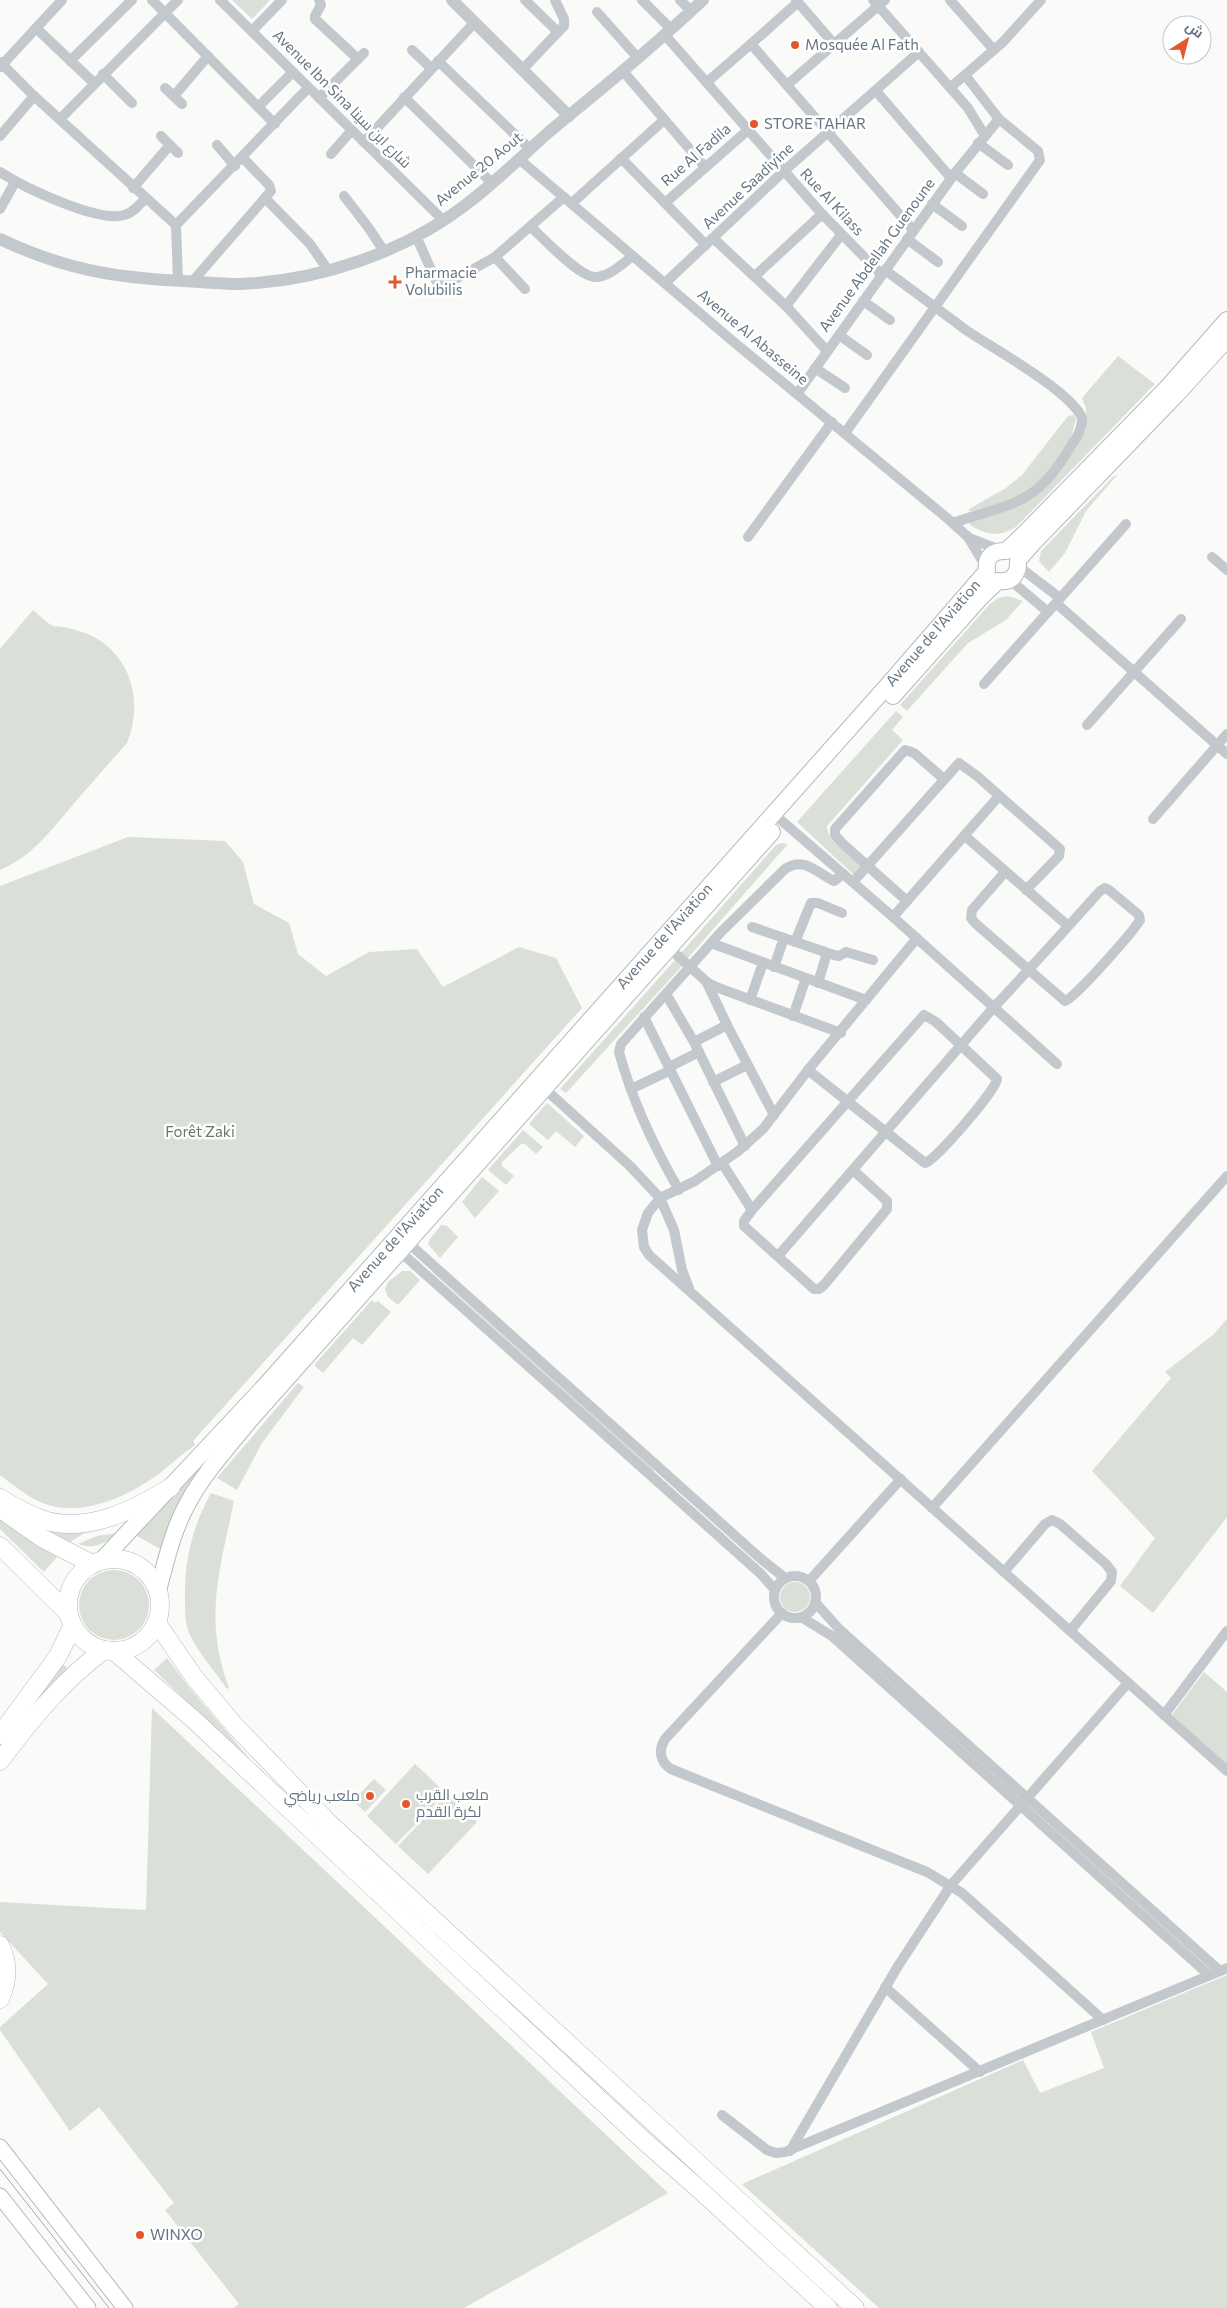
<svg xmlns="http://www.w3.org/2000/svg" width="1227" height="2308" font-family="Commissioner,Cairo,sans-serif">
	<rect width="100%" height="100%" fill="#fafaf8"/>
	<!-- green -->
	<g fill="#dadfd7">
		<polygon points="232,0 270,0 252,19"/>
		<path d="M1118 356 1155 384 1017 526C1000 538 987 535 970 525L969 522 1017 506 1056 474 1086 430V408L1082 398Z"/>
		<polygon points="1074,415 1076,420 1070,440 1041,483 1010,501 969,512 969,509 1006,488 1022,475 1068,416"/>
		<polygon points="1118,474 1086,511 1065,553 1049,572 1039,561 1041,551 1113,477"/>
		<polygon points="1008,596 1023,601 1006,620 968,643 907,711 900,705 989,605 998,598"/>
		<path d="M33 610C39 615 45 621 51 625 54 627 59 626 62 627 74 629 89 633 99 640 134 663 142 706 127 743 108 764 90 785 71 807 50 832 31 857 0 870V649Z"/>
		<path d="M896 711 903 717 892 730 903 740 827 826C826 841 851 856 862 866L854 875 797 822Z"/>
		<path d="M128 837 225 841 243 862 254 904 289 923 298 954 326 976 369 952 417 949 443 987 519 947 556 958 582 1008 193 1441 195 1445C180 1455 168 1468 153 1478 121 1500 75 1519 38 1501 24 1494 12 1484 0 1475V886Z"/>
		<polygon points="782,843 788,844 687,959 681,953 776,845"/>
		<polygon points="675,960 682,966 566,1093 560,1089"/>
		<polygon points="547,1103 584,1136 575,1147 556,1131 548,1140 529,1124"/>
		<polygon points="523,1130 543,1147 536,1154 525,1144 521,1144 502,1162 502,1166 514,1176 506,1185 488,1170"/>
		<polygon points="482,1177 499,1191 475,1218 462,1202"/>
		<polygon points="441,1225 447,1226 458,1237 440,1258 428,1244 430,1239"/>
		<polygon points="402,1271 410,1271 420,1280 398,1305 388,1297 385,1289 388,1282"/>
		<polygon points="434,1271 654,1470 653,1472 432,1272"/>
		<polygon points="372,1300 375,1303 378,1301 391,1312 362,1345 353,1338 323,1373 314,1365"/>
		<polygon points="1227,1319 1227,1517 1153,1613 1120,1586 1155,1538 1092,1471 1171,1378 1165,1372 1214,1334"/>
		<polygon points="298,1383 304,1387 262,1443 237,1490 217,1478"/>
		<polygon points="223,1439 162,1550 135,1535"/>
		<path d="M211 1493 234 1501C220 1569 203 1619 229 1688L227 1689C215 1671 199 1654 190 1635 185 1625 185 1611 185 1600 184 1561 192 1528 211 1493Z"/>
		<polygon points="0,1516 57,1557 44,1572 0,1529"/>
		<polygon points="37,1524 91,1529 70,1542"/>
		<path d="M118 1533C107 1543 93 1550 78 1544L97 1536Z"/>
		<circle cx="114" cy="1605" r="35"/>
		<circle cx="795" cy="1597" r="15"/>
		<polygon points="167,1658 188,1686 259,1770 154,1670"/>
		<polygon points="62,1664 68,1668 36,1704 34,1703"/>
		<polygon points="1204,1672 1227,1692 1227,1765 1171,1716"/>
		<polygon points="152,1708 668,2193 464,2308 233,2308 239,2304 165,2210 174,2203 99,2107 70,2131 0,2030 0,2027 48,1984 0,1932 0,1902 146,1910"/>
		<polygon points="415,1764 446,1793 396,1844 367,1816"/>
		<polygon points="374,1779 386,1790 365,1812 353,1801"/>
		<polygon points="447,1794 477,1822 428,1874 398,1846"/>
		<polygon points="1227,1975 1227,2308 879,2308 742,2184 1023,2060 1040,2093 1104,2068 1091,2032"/>
	</g>
	<g fill="none" stroke-linecap="round" stroke-linejoin="round">
		<defs>
			<g id="secondary">
				<polyline points="0,2147 125,2308"/>
				<polyline points="0,2196 88,2308"/>
			</g>
			<g id="primary">
				<path d="M893 696 981 597 998 581C1012 583 1019 574 1018 560L1033 543 1176 395 1227 339"/>
				<path id="s1" d="M102 1560 264 1387 888 685 987 571C985 557 993 550 1006 551L1024 534 1167 388 1227 320"/>
				<path d="M158 1591C166 1560 173 1529 189 1501 205 1472 228 1447 249 1421L772 832"/>
			</g>
			<g id="trunk">
				<path d="M0 1498C13 1506 27 1514 41 1519 85 1535 134 1510 171 1487"/>
				<polyline points="2,1510 42,1538 92,1564"/>
				<polyline points="0,1546 69,1614"/>
				<circle cx="114" cy="1605" r="46"/>
				<polyline points="157,1623 194,1677 236,1727 330,1824 855,2308"/>
				<polyline points="114,1651 193,1719 643,2140 700,2190 828,2308"/>
				<polyline points="0,1735 58,1656 73,1625"/>
				<path d="M0 1761C31 1720 62 1681 104 1650"/>
				<path d="M0 1945C9 1963 8 1981 0 1999"/>
			</g>
		</defs>
		<!-- secondary casing -->
		<use href="#secondary" stroke="#b3babf" stroke-width="17"/>
		<!-- primary casing -->
		<use href="#primary" stroke="#b5babe" stroke-width="18"/>
		<!-- trunk casing -->
		<use href="#trunk" stroke="#b4b9bd" stroke-width="19"/>
		<!-- minor -->
		<g stroke="#c3c8cc" stroke-width="10">
			<polyline points="152,0 275,124"/>
			<polyline points="220,0 443,220"/>
			<polyline points="319,0 321,5 315,16 315,19 358,59"/>
			<polyline points="555,0 564,19 564,26 558,32"/>
			<polyline points="642,0 671,29"/>
			<polyline points="680,0 691,11"/>
			<polyline points="796,0 834,44"/>
			<polyline points="873,0 968,108 985,136"/>
			<polyline points="950,0 994,50"/>
			<polyline points="597,12 637,57"/>
			<polyline points="36,28 94,83"/>
			<polyline points="252,31 282,0"/>
			<polyline points="664,34 822,214 882,275"/>
			<polyline points="751,44 798,2"/>
			<polyline points="412,50 431,68"/>
			<polyline points="70,61 132,0"/>
			<polyline points="438,61 530,149"/>
			<polyline points="0,62 34,96 176,225"/>
			<polyline points="0,67 62,0"/>
			<polyline points="523,69 558,32 525,0"/>
			<polyline points="622,70 705,167"/>
			<polyline points="103,74 132,103"/>
			<polyline points="707,82 751,44 913,230"/>
			<polyline points="787,85 885,0"/>
			<polyline points="951,87 1003,42 1041,0"/>
			<polyline points="165,88 182,104"/>
			<polyline points="876,91 951,178"/>
			<polyline points="174,96 208,56"/>
			<polyline points="404,97 492,183"/>
			<polyline points="319,98 364,53"/>
			<polyline points="258,107 293,72"/>
			<polyline points="60,119 178,0"/>
			<polyline points="0,136 34,96"/>
			<polyline points="161,136 178,153"/>
			<polyline points="364,142 475,22"/>
			<polyline points="978,143 1008,165"/>
			<polyline points="217,145 235,166"/>
			<polyline points="331,154 352,130"/>
			<polyline points="621,158 706,245"/>
			<polyline points="519,159 729,338 947,518 968,537 986,567"/>
			<path d="M0 172C23 187 98 223 124 215 133 213 139 205 145 199"/>
			<polyline points="955,173 983,194"/>
			<polyline points="133,188 170,145"/>
			<polyline points="344,196 368,227 384,251"/>
			<polyline points="266,199 310,244 328,270"/>
			<polyline points="572,203 664,120"/>
			<polyline points="665,203 748,130"/>
			<polyline points="932,204 962,226"/>
			<polyline points="0,209 15,182"/>
			<path d="M531 227C543 238 580 278 596 277 609 277 623 263 633 256"/>
			<polyline points="416,236 437,283 441,285 445,285 495,257 564,197"/>
			<polyline points="713,238 786,306 827,351"/>
			<polyline points="907,239 938,262"/>
			<polyline points="495,257 525,289"/>
			<path d="M885 270C912 290 939 310 966 330 992 348 1071 391 1082 418 1083 429 1075 440 1069 449 1035 507 1010 503 953 523"/>
			<polyline points="755,276 822,214"/>
			<polyline points="178,281 176,225 308,88"/>
			<polyline points="192,282 271,191 269,185 243,158"/>
			<polyline points="665,283 784,171 919,52"/>
			<polyline points="863,301 890,320"/>
			<polyline points="786,306 841,235"/>
			<polyline points="839,335 867,355"/>
			<polyline points="815,368 845,388"/>
			<polyline points="797,394 955,173 999,119"/>
			<polyline points="845,433 1040,160 1038,151 999,119 965,75"/>
			<polyline points="748,537 832,422"/>
			<polyline points="969,538 1000,550"/>
			<polyline points="1212,557 1227,570"/>
			<polyline points="1018,566 1060,598"/>
			<polyline points="1010,580 1048,612"/>
			<polyline points="1056,603 1227,754"/>
			<polyline points="984,684 1126,524"/>
			<polyline points="1087,725 1181,619"/>
			<polyline points="1153,819 1227,734"/>
			<polyline points="782,821 893,917 1057,1064"/>
			<polyline points="965,836 1067,925"/>
			<polyline points="853,882 959,763 977,776 1060,849 1059,856 1026,890"/>
			<polyline points="907,901 843,844 835,835 835,829 905,750 914,753 944,779"/>
			<polyline points="893,917 999,796"/>
			<polyline points="752,927 834,955 839,956 846,952 873,960"/>
			<polyline points="917,938 808,1070 763,1129 737,1152 695,1181 660,1198 648,1213 642,1230 644,1247 649,1255 1227,1771"/>
			<polyline points="795,942 811,903 818,903 842,913"/>
			<polyline points="711,943 866,1000"/>
			<polyline points="670,949 707,982 716,987 841,1033"/>
			<polyline points="774,967 784,938"/>
			<polyline points="707,983 728,1027 774,1115"/>
			<polyline points="818,983 827,953"/>
			<polyline points="666,994 694,1042 745,1146"/>
			<polyline points="750,1000 763,963"/>
			<polyline points="793,1016 806,978"/>
			<polyline points="644,1017 718,1166"/>
			<polyline points="694,1042 727,1025"/>
			<polyline points="669,1067 699,1052"/>
			<path d="M808 1070 925 1163C935 1161 997 1089 997 1079L936 1022 924 1015 752 1210 744 1221V1226L814 1289H819L824 1285 887 1209V1201L853 1170"/>
			<polyline points="713,1082 747,1065"/>
			<polyline points="545,1089 630,1166 660,1198 674,1230 682,1270 689,1288"/>
			<polyline points="631,1089 671,1070"/>
			<polyline points="722,1163 752,1210"/>
			<path d="M679 1190C654 1147 632 1100 619 1052L621 1044 721 932 785 869C804 856 817 873 834 881L843 874"/>
			<polyline points="405,1240 761,1559 785,1578"/>
			<polyline points="396,1248 761,1574 775,1590"/>
			<path d="M778 1256 994 1007C1030 969 1065 930 1100 891L1105 888 1109 890 1139 915 1140 920C1133 932 1073 1000 1065 1001L975 923 971 918 972 910 1005 872"/>
			<polyline points="932,1508 1227,1176"/>
			<polyline points="1004,1572 1045,1524 1052,1520 1060,1524 1106,1564 1112,1572 1111,1581 1070,1631"/>
			<circle cx="795" cy="1597" r="21"/>
			<polyline points="809,1581 901,1479"/>
			<polyline points="815,1602 839,1629 1220,1971"/>
			<path d="M782 1613 665 1739C658 1750 660 1762 671 1769L927 1872 962 1893 1103 2020"/>
			<polyline points="801,1617 832,1636 1209,1975"/>
			<polyline points="1164,1715 1227,1631"/>
			<polyline points="885,1987 980,2072"/>
			<polyline points="722,2115 767,2150 776,2153 785,2152 1227,1968"/>
			<polyline points="790,2151 898,1966 951,1885 1128,1683"/>
		</g>
		<!-- tertiary -->
		<g stroke="#c3c8cc" stroke-width="12">
			<polyline points="452,0 569,116"/>
			<path d="M0 239C63 269 115 278 183 281 202 282 221 284 240 284 320 281 405 252 468 203 497 181 523 155 550 131 602 89 654 46 703 0"/>
		</g>
		<!-- secondary -->
		<use href="#secondary" stroke="#fff" stroke-width="15"/>
		<!-- primary -->
		<use href="#primary" stroke="#fff" stroke-width="16"/>
		<!-- trunk -->
		<use href="#trunk" stroke="#fff" stroke-width="18"/>
		<!-- tram -->
		<polyline stroke="#a2aab0" stroke-width="1" points="0,2169 109,2308"/>
	</g>
	<!-- markers -->
	<g fill="#e4572e" stroke="#fff" stroke-width="2">
		<circle cx="795" cy="45" r="5"/>
		<circle cx="754" cy="124" r="5"/>
		<path d="M392.5 274.5h5v5h5v5h-5v5h-5v-5h-5v-5h5z"/>
		<circle cx="370" cy="1796" r="5"/>
		<circle cx="406" cy="1804" r="5"/>
		<circle cx="140" cy="2235" r="5"/>
	</g>
	<g text-anchor="middle" stroke-width="5" stroke-linejoin="round" paint-order="stroke">
		<!-- poi labels -->
		<g font-size="15" fill="#657683" stroke="#fff" text-anchor="start">
			<text x="805" y="50">Mosquée Al Fath</text>
			<text x="764" y="129">STORE TAHAR</text>
			<text x="405" y="278">Pharmacie<tspan x="405" dy="17">Volubilis</tspan></text>
			<text x="416" y="1800">ملعب القرب<tspan x="416" dy="17">لكرة القدم</tspan></text>
			<text x="360" y="1801" text-anchor="end">ملعب رياضي</text>
			<text x="150" y="2240">WINXO</text>
		</g>
		<!-- street labels -->
		<g font-size="15" fill="#657683" stroke="#fff">
			<text transform="translate(342 99) rotate(45)" y="5">Avenue Ibn Sina شارع ابن سينا</text>
			<text transform="translate(696 155) rotate(-41)" y="5">Rue Al Fadila</text>
			<text transform="translate(479 169) rotate(-39)" y="5">Avenue 20 Aout</text>
			<text transform="translate(748 186) rotate(-43)" y="5">Avenue Saadiyine</text>
			<text transform="translate(832 202) rotate(47)" y="5">Rue Al Kilass</text>
			<text transform="translate(877 255) rotate(-54)" y="5">Avenue Abdellah Guenoune</text>
			<text transform="translate(753 337) rotate(40)" y="5">Avenue Al Abasseine</text>
			<text dy="5" stroke="none"><textPath href="#s1" startOffset="1245">Avenue de l'Aviation</textPath></text>
			<text dy="5" stroke="none"><textPath href="#s1" startOffset="840">Avenue de l'Aviation</textPath></text>
			<text dy="5" stroke="none"><textPath href="#s1" startOffset="435">Avenue de l'Aviation</textPath></text>
		</g>
		<!-- park labels -->
		<g font-size="15" fill="#687a64" stroke="#fff">
			<text x="200" y="1137">Forêt Zaki</text>
		</g>
	</g>
	<!-- north arrow -->
	<g transform="translate(1187 40) rotate(36)"><circle r="24" fill="#ffffff" stroke="#c1c8cd"/>
	<path d="M0-4L9 19L0 12L-9 19Z" fill="#e4572e"/>
	<text y="-8" font-size="14" font-weight="bold" text-anchor="middle" fill="#657683">ش</text>
	</g>
</svg>
